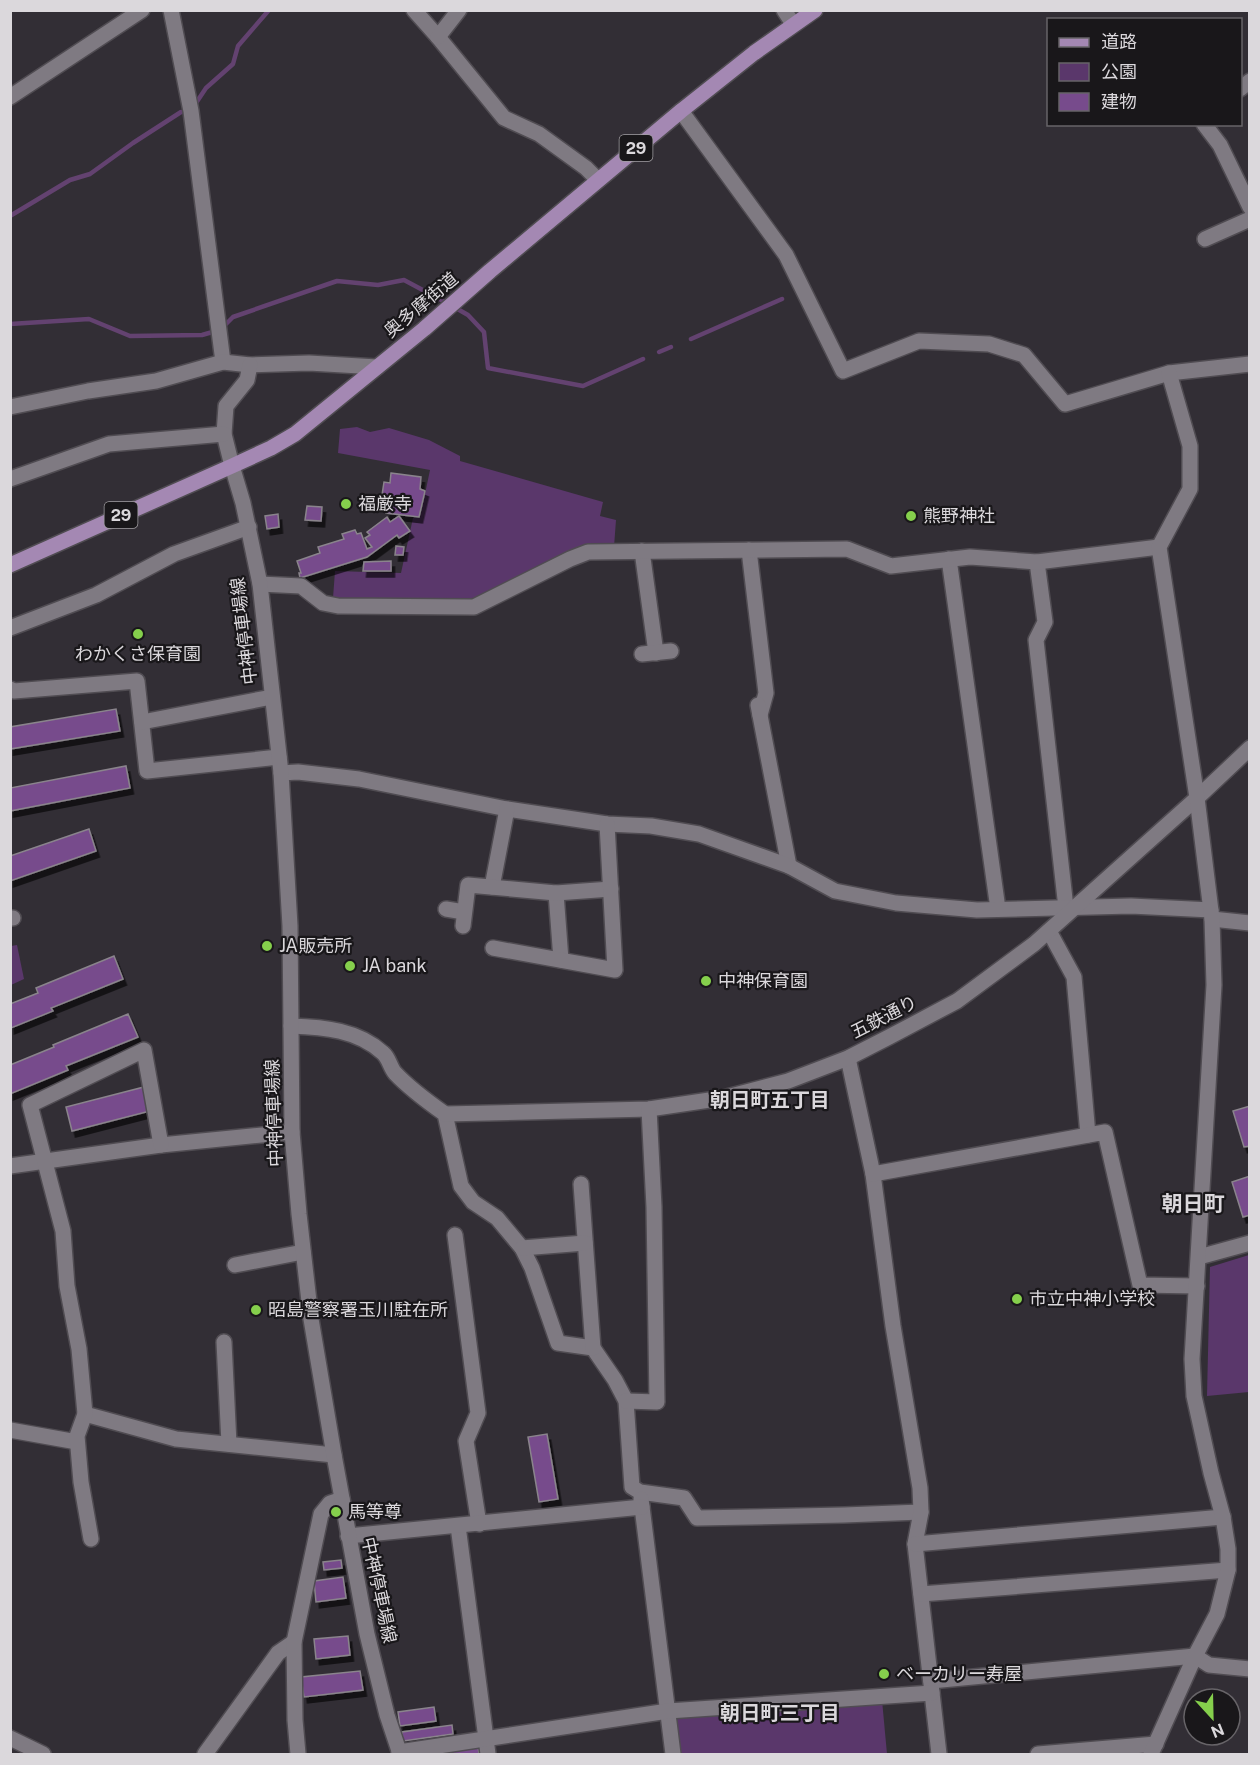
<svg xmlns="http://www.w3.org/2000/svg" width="1260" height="1765" font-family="'Public Sans','Noto Sans JP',sans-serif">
	<defs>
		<filter id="shadow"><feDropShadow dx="3.5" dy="6" stdDeviation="0" flood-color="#0009"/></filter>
	</defs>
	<rect width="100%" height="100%" fill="#322e35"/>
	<!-- green -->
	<g fill="#5a376b">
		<polygon points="357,427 370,432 389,428 429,440 460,456 460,461 603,502 600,516 616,520 614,547 470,602 348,601 333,598 335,571 401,573 413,518 420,518 430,470 338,453 340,429"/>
		<polygon points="17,945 24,979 11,985 11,946"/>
		<polygon points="1249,1255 1249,1392 1207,1396 1210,1267"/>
		<polygon points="882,1700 887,1754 678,1754 673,1714"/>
	</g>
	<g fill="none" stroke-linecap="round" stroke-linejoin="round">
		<!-- stream -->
		<g stroke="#634270" stroke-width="4.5">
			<polyline points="196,103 206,88 233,64 238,46 269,10"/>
			<polyline points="10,216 70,180 90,174 133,143 181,112"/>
			<polyline points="454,307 468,315 484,332 488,368 583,386 643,359"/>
			<polyline points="10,324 89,319 130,336 202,335 216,331"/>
			<polyline points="223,327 233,317 337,281 378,285 404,280 447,303"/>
			<polyline points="691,339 782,299"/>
			<polyline points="659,352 671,347"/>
		</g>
	</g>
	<!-- building -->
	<g fill="#774b8c" stroke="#8a848c" stroke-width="1.5" filter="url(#shadow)">
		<polygon points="391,473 421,477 420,489 425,491 419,517 386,513 387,503 381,502 384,482 390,483"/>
		<polygon points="307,506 322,507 321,521 305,520"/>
		<polygon points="278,514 279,527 267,529 265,516"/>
		<polygon points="399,516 410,531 399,538 397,535 367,557 300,578 299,573 301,573 297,561 320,553 318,547 344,539 342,534 355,530 357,534 361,533 367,549 372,547 365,538 370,535 367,532 387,517 390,522"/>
		<polygon points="396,546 404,547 403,555 395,555"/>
		<polygon points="391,561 391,571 363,571 364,562"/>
		<polygon points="116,709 120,731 10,749 10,727"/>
		<polygon points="126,766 130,788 10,811 10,788"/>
		<polygon points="89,829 96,851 10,881 10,856"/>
		<polygon points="114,956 123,979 51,1008 53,1011 11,1028 10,1004 38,993 36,988"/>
		<polygon points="128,1014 138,1037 66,1066 68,1070 10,1094 10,1065 54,1047 53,1045"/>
		<polygon points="144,1087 150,1111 72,1131 66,1107"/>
		<polygon points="1250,1106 1250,1146 1244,1147 1233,1111"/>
		<polygon points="1250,1176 1250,1215 1243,1217 1232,1182"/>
		<polygon points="547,1434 558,1499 539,1502 528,1437"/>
		<polygon points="341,1560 342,1568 324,1570 323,1562"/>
		<polygon points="343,1577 346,1598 316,1602 314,1581"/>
		<polygon points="348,1636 350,1655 316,1659 314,1639"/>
		<polygon points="360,1671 363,1690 304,1697 301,1677"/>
		<polygon points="434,1707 436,1721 400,1726 398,1712"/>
		<polygon points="452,1725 453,1734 403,1741 402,1732"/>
		<polygon points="478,1746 479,1754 447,1754 446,1751"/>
	</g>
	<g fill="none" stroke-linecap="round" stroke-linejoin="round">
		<defs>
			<g id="street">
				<polyline points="171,10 191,111 223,362"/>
				<polyline points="414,10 438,37 504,118 539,134 586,168 598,180"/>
				<polyline points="784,10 793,24"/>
				<polyline points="438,37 459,10"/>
				<polyline points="1240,89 1250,81"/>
				<polyline points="10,97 142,10"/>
				<polyline points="681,111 786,255 843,371 919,341 989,344 1024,355 1065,404 1169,373 1250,364"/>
				<polyline points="1204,124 1220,145 1250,207"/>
				<polyline points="1205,239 1250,219"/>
				<polyline points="10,407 88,391 156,381 223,362 250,365 309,363 377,367"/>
				<polyline points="232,466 224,434 226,406 247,380 250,365"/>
				<polyline points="10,479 109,444 224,434"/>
				<polyline points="749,550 766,693 760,715"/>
				<polyline points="642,551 656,653"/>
				<polyline points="949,559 998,909"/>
				<polyline points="1037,562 1045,622 1036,640 1066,908"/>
				<polyline points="260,584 301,586 323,603 338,606 474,607 570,559 588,552 847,549 891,566 970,557 1037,562 1159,547"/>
				<polyline points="10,628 96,595 174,554 249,527"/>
				<polyline points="642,654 671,651"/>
				<polyline points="10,689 14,691 137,681 147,771 279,757"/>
				<polyline points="758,705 789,866"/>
				<polyline points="142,722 272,697"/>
				<polyline points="281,773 298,772 359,779 507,809 607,824 651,826 699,834 789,866 835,891 896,903 977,910 1131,906 1211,910"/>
				<polyline points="492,887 507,809"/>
				<polyline points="556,893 561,960"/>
				<polyline points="446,909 464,912"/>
				<polyline points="10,918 13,918"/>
				<polyline points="1212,919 1250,923"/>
				<polyline points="463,926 468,885 556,893 611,889"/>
				<polyline points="1049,931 1074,977 1088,1135"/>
				<polyline points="493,948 615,970 607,824"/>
				<path d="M291 1026C324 1027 358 1030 383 1053 389 1058 390 1067 395 1073 410 1089 428 1102 445 1114L461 1186 473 1202 497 1218 522 1248 532 1268 558 1343 593 1348 615 1380 626 1401 632 1487 640 1492 684 1498 697 1518 844 1515 921 1512"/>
				<polyline points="848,1058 873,1174 893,1326 920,1488 921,1512 915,1544 939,1754"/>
				<polyline points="445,1114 649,1109 723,1098 788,1081 848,1058 889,1037 957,1001 1034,944 1197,798 1250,748"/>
				<polyline points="10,1166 161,1145 292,1132"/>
				<polyline points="873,1174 1105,1132 1140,1285 1197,1286"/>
				<polyline points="581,1184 593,1348"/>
				<polyline points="455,1235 478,1413 466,1441 479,1524"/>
				<polyline points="522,1248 585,1243"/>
				<polyline points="1199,1257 1250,1243"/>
				<polyline points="235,1265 303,1252"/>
				<polyline points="224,1342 229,1444"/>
				<polyline points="626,1401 657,1402 654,1207 649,1109"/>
				<polyline points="85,1414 176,1439 334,1455"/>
				<polyline points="10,1430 77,1442"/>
				<polyline points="641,1499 673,1754"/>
				<polyline points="458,1526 488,1754"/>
				<polyline points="348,1536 642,1507"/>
				<polyline points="91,1539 81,1482 77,1436 85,1414 79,1349 67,1286 63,1231 30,1105 144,1050 161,1145"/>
				<polyline points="915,1544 1223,1517"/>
				<polyline points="921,1594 1228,1570"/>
				<polyline points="931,1681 1195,1656 1209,1665 1250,1669"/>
				<polyline points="10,1738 43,1754"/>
				<polyline points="399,1752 668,1711 932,1693"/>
				<polyline points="205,1754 278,1653 294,1642"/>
				<polyline points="298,1754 295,1720 294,1642 321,1514 330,1503 342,1499"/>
				<polyline points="1038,1754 1156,1744"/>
				<polyline points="1151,1754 1195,1656 1217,1614 1228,1570 1228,1549 1223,1517 1211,1473 1194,1396 1192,1359 1214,985 1212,919 1197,798 1159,547 1190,489 1190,446 1169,373"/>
			</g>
			<polyline id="secondary" points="232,466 243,503 260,584 281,773 290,926 292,1132 299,1214 311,1319 334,1455 367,1634 387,1715 400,1754"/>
			<polyline id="primary" points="10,565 232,466 271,448 295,434 424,329 490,271 681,111 754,53 815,10"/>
		</defs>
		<!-- street casing -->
		<use href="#street" stroke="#504c52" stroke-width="18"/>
		<!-- secondary casing -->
		<use href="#secondary" stroke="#504c52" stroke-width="18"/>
		<!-- primary casing -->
		<use href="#primary" stroke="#504c52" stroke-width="18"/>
		<!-- street -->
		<use href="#street" stroke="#7f7a82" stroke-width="15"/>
		<!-- secondary -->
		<use href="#secondary" stroke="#7f7a82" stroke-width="15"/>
		<!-- primary -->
		<use href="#primary" stroke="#a488b3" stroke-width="15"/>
	</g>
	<!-- markers -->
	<g fill="#85cf4c" stroke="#19171a" stroke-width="2">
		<circle cx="346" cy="504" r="6"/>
		<circle cx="911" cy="516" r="6"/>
		<circle cx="138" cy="634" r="6"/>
		<circle cx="267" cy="946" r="6"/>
		<circle cx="350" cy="966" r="6"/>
		<circle cx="706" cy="981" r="6"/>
		<circle cx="1017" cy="1299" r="6"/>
		<circle cx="256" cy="1310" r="6"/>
		<circle cx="336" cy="1512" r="6"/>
		<circle cx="884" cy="1674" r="6"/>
	</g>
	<g text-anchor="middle" stroke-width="4.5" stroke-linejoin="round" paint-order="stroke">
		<!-- shield labels -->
		<g fill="#19171a" stroke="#a19ea2" stroke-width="1.5">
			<rect x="619.5" y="135" width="33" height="26" rx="4.5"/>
			<rect x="104.5" y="502" width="33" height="26" rx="4.5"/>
		</g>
		<g font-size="16" font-weight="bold" fill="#dbd8dc">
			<text x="636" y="154">29</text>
			<text x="121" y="521">29</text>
		</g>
		<!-- street labels -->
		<g font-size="18" fill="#dbd8dc" stroke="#19171a">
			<text transform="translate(421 305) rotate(-40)" y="6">奥多摩街道</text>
			<text transform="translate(244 631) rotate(-97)" y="6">中神停車場線</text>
			<text transform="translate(884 1017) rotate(-27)" y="6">五鉄通り</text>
			<text transform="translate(274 1113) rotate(-92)" y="6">中神停車場線</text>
			<text transform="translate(379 1590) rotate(78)" y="6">中神停車場線</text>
		</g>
		<!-- poi labels -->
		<g font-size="18" fill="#dbd8dc" stroke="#19171a" text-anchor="start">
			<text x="358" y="510">福厳寺</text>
			<text x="923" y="522">熊野神社</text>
			<text x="138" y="660" text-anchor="middle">わかくさ保育園</text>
			<text x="279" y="952">JA販売所</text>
			<text x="362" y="972">JA bank</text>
			<text x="718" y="987">中神保育園</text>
			<text x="1029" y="1305">市立中神小学校</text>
			<text x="268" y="1316">昭島警察署玉川駐在所</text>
			<text x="348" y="1518">馬等尊</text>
			<text x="896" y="1680">ベーカリー寿屋</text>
		</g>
		<!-- neighbourhood labels -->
		<g font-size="20" font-weight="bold" fill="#dbd8dc" stroke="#19171a">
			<text x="770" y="1107">朝日町五丁目</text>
			<text x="780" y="1720">朝日町三丁目</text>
		</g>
		<!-- quarter labels -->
		<g font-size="21" font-weight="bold" fill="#dbd8dc" stroke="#19171a">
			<text x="1193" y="1211">朝日町</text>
		</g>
	</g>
	<!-- border -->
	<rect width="1260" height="1765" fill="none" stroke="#dbd8dc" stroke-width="24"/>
	<!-- legend -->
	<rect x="1047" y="18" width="195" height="108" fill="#19171a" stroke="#676468" stroke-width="1.5"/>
	<rect x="1059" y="38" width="30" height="9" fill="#a488b3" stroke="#676468" stroke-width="1.5"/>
	<text x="1101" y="48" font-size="18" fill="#dbd8dc">道路</text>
	<rect x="1059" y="63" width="30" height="18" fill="#5a376b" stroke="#676468" stroke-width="1.5"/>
	<text x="1101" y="78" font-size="18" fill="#dbd8dc">公園</text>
	<rect x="1059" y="93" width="30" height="18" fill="#774b8c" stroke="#676468" stroke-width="1.5"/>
	<text x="1101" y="108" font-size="18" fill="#dbd8dc">建物</text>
	<!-- north arrow -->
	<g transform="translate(1212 1717) rotate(158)"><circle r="28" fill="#19171a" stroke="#676468" stroke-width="1.5"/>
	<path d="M0-4.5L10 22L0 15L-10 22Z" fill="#85cf4c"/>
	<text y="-9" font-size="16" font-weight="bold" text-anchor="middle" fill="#dbd8dc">N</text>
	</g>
</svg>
